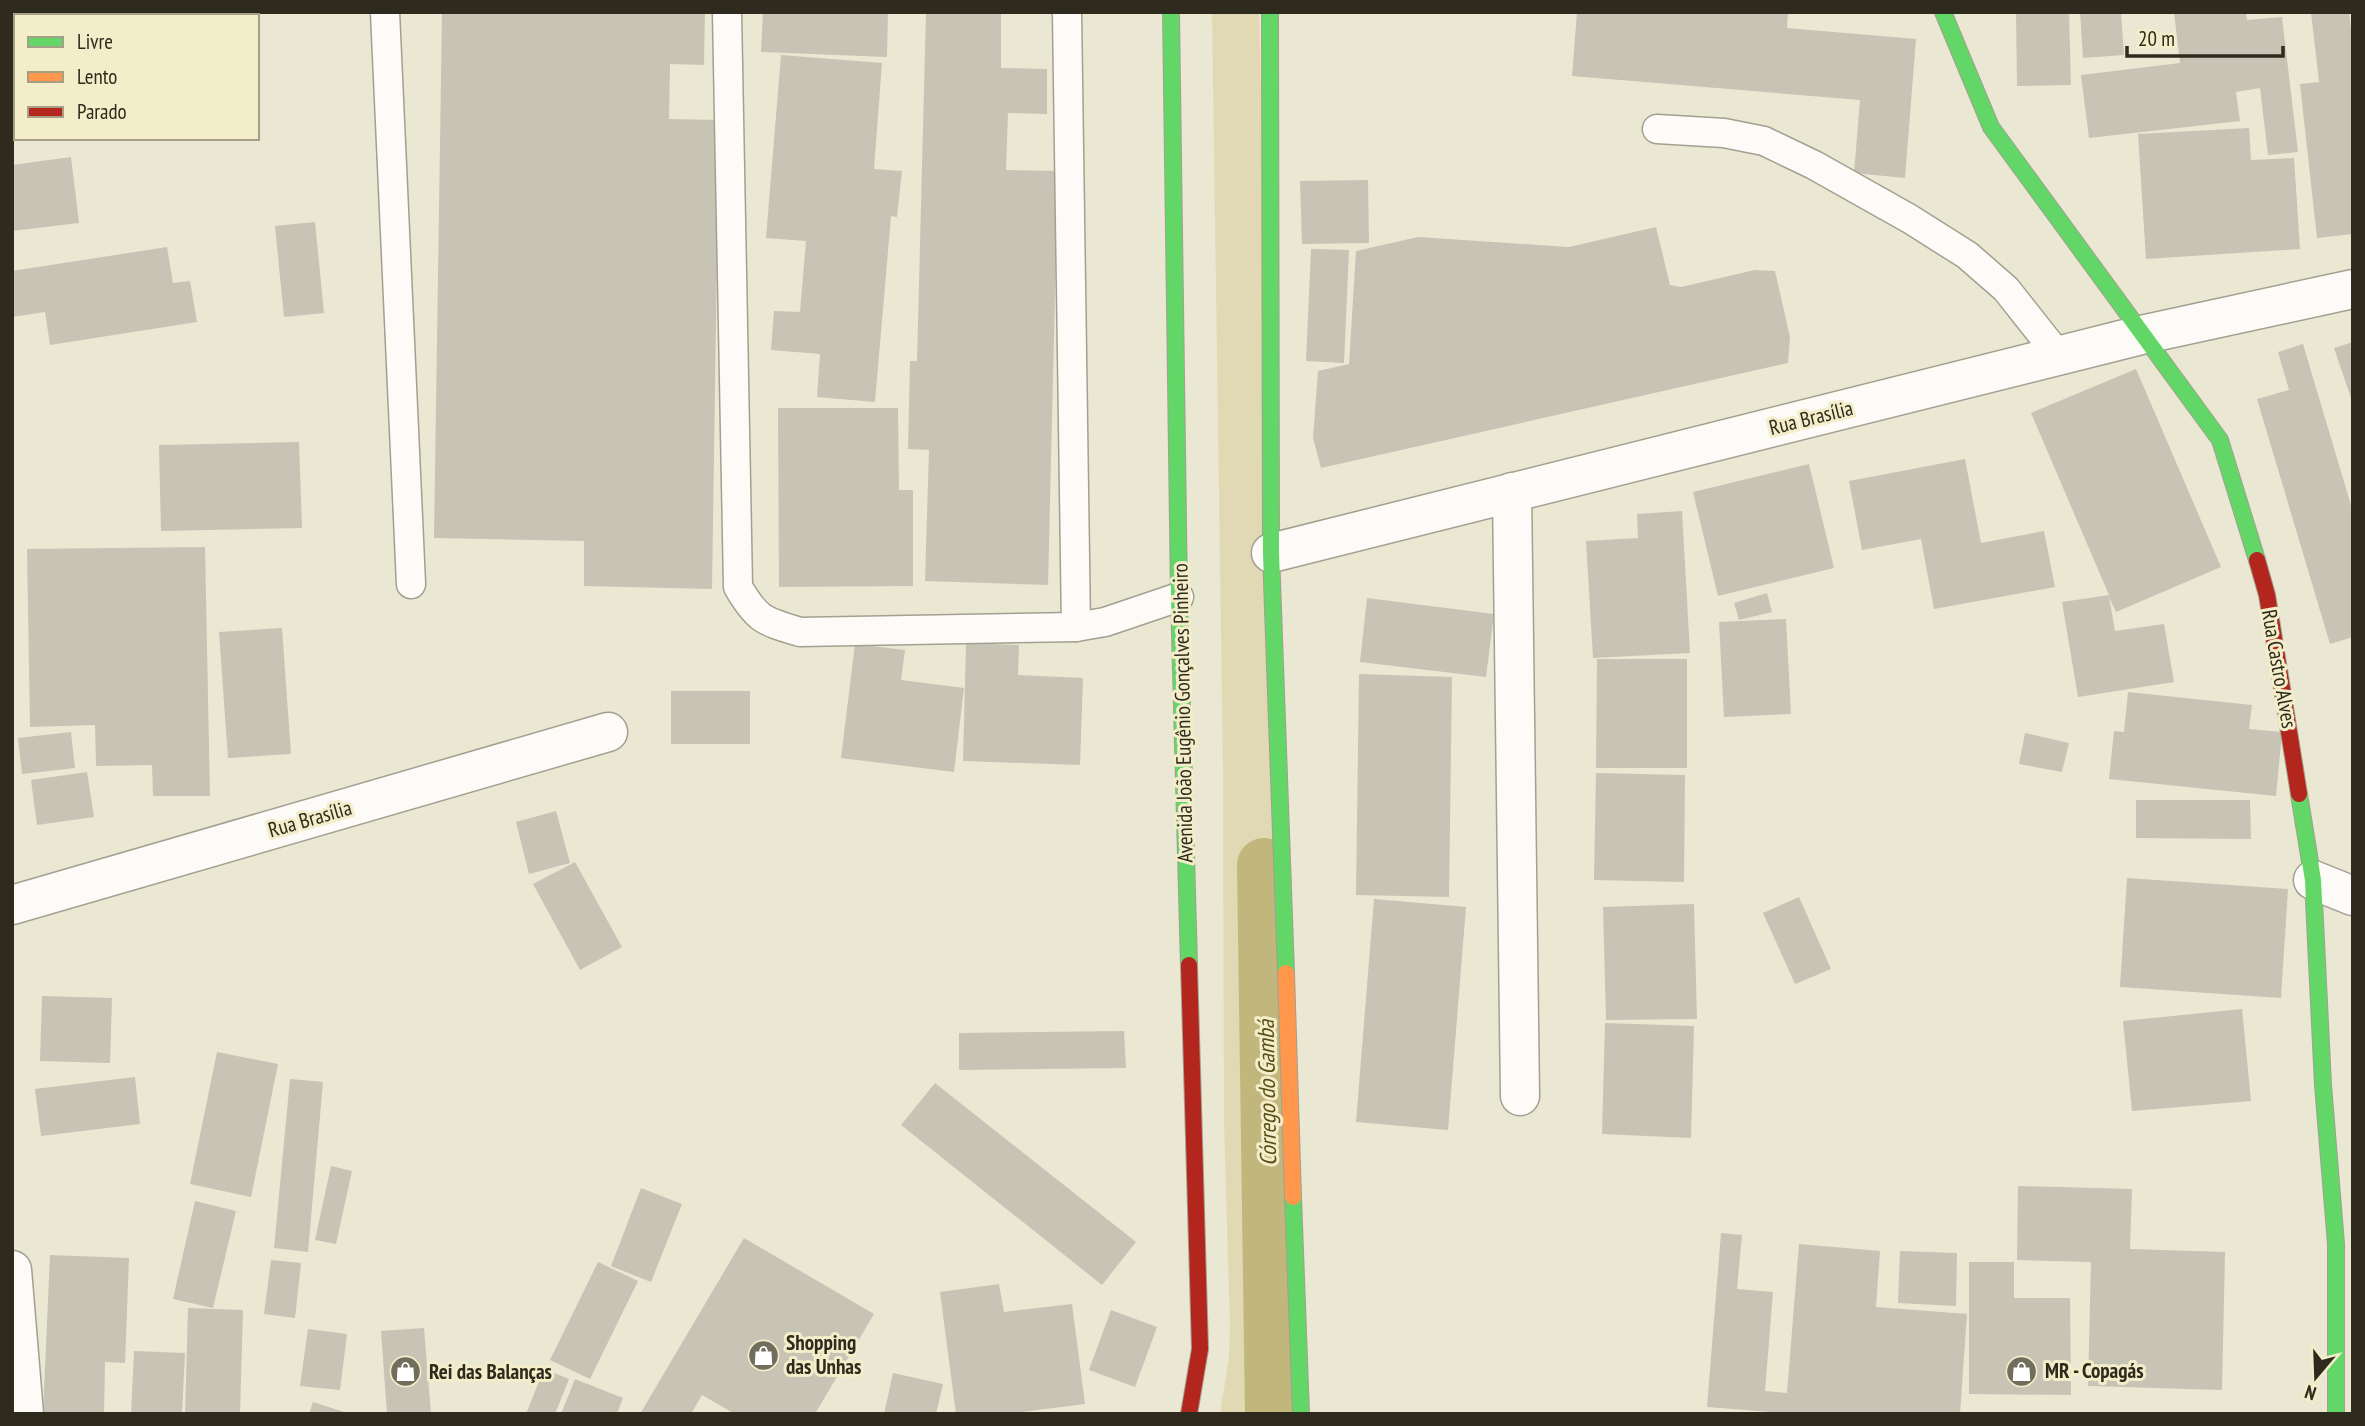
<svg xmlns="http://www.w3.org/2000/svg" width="2365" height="1426" font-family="'PT Sans Narrow',sans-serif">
	<rect width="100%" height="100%" fill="#eae7d3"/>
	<!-- green -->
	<polygon fill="#e0d9b4" points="1212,12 1259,12 1294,1414 1220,1414 1229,1358 1230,1326 1224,1123 1223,767"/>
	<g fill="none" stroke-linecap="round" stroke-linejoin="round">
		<!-- canal -->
		<polyline stroke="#c1b67c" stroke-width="54" points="1264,865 1272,1414"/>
	</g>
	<!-- building -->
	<g fill="#c7c4b5">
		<polygon points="12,12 61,12 61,16 16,16 16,59 12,59"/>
		<polygon points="442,12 705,12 704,65 670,64 669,119 719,120 712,589 584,586 584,541 434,538"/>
		<polygon points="763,12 888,12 887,57 761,52"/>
		<polygon points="926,12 1001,12 1001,68 1047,69 1047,114 1008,113 1006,170 1058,171 1048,585 925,581 929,450 908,449 910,361 917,361"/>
		<polygon points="1577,12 1788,12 1787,28 1916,39 1905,178 1854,173 1860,100 1572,76"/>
		<polygon points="2069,12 2071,85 2017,86 2016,13"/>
		<polygon points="2080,12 2121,12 2124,55 2083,58"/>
		<polygon points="2174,12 2246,12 2247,20 2282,17 2298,152 2268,155 2260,88 2236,92 2240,121 2089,138 2081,75 2180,63"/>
		<polygon points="2311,12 2349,12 2353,47 2353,234 2317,238 2300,84 2319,82"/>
		<polygon points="781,55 882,63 874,169 902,171 897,217 891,216 875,402 817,397 820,354 771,350 774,311 800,312 806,241 766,238"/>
		<polygon points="2249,128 2251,160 2294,158 2300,249 2146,259 2138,134"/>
		<polygon points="71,157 79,223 12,231 12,165"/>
		<polygon points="1368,180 1369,243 1302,244 1300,181"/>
		<polygon points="315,222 324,313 284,317 275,226"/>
		<polygon points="1656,227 1670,285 1681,287 1755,270 1775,271 1790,337 1788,363 1321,468 1313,438 1318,371 1349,364 1356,251 1418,237 1569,247"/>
		<polygon points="167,247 173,283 190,281 197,322 50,345 45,312 12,317 12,271"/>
		<polygon points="1311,249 1349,250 1344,363 1306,361"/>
		<polygon points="2353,342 2353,401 2352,401 2334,348"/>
		<polygon points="2303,344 2353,512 2353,637 2330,644 2257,399 2289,390 2278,352"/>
		<polygon points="2136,369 2221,567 2116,612 2109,597 2115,631 2164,624 2174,682 2078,697 2062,602 2109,595 2031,413"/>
		<polygon points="778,408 898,408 899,490 913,490 913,586 779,587"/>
		<polygon points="299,442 302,528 161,531 159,445"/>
		<polygon points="1965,459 1981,543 2044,531 2055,587 1934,609 1921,539 1862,550 1849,481"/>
		<polygon points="1809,464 1834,568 1718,596 1693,492"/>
		<polygon points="1682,511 1690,653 1593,658 1586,541 1638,538 1637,514"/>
		<polygon points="205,547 210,796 153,796 152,765 96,766 95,725 30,727 27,549"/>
		<polygon points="1767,593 1772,612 1739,620 1734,603"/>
		<polygon points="1367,598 1494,614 1486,677 1360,662"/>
		<polygon points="1786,619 1791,714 1724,717 1719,622"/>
		<polygon points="282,628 291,754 228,758 219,632"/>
		<polygon points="966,643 1019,645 1018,675 1083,678 1080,765 963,761"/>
		<polygon points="855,644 905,650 901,680 964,688 954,772 841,758"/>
		<polygon points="1597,659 1687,659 1687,768 1596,768"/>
		<polygon points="1359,674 1452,677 1449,897 1356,895"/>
		<rect x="671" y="691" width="79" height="53"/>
		<polygon points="2128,692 2252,705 2249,729 2282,732 2276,796 2109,779 2114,731 2124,732"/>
		<polygon points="71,732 75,768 22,774 18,738"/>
		<polygon points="2025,733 2069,743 2062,772 2019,764"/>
		<polygon points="87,772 94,817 37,825 31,780"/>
		<polygon points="1596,773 1685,775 1684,882 1594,880"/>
		<polygon points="2136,800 2250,800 2251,839 2136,838"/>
		<polygon points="556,811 570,863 529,874 516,822"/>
		<polygon points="575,862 622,947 580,970 533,884"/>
		<polygon points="2127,878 2288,889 2281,998 2120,987"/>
		<polygon points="1799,897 1831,969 1795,984 1763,913"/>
		<polygon points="1374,899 1466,907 1448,1130 1356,1122"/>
		<polygon points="1694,904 1697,1019 1606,1020 1603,907"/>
		<polygon points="42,996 112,998 110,1063 40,1061"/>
		<polygon points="2242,1009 2251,1101 2132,1111 2123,1021"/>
		<polygon points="1605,1023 1694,1026 1691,1138 1602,1134"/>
		<polygon points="1124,1031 1126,1068 959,1070 959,1033"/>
		<polygon points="217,1052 278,1064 251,1197 190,1184"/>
		<polygon points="135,1077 140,1124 41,1136 35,1089"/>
		<polygon points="290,1079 323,1082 308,1252 274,1248"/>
		<polygon points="935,1083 1136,1242 1102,1285 901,1125"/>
		<polygon points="331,1166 352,1171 336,1244 315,1240"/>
		<polygon points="2018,1186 2132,1189 2130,1249 2225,1252 2222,1390 2088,1386 2091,1262 2017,1260"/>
		<polygon points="641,1188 682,1204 651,1282 611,1266"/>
		<polygon points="195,1201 236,1211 213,1308 173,1299"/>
		<polygon points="1721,1233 1742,1235 1737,1289 1773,1292 1765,1391 1787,1393 1799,1244 1880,1251 1876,1307 1967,1314 1960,1414 1794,1414 1707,1407"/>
		<polygon points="744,1238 874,1314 815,1414 735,1414 702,1395 691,1414 640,1414"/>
		<polygon points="1900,1251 1957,1253 1956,1306 1898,1303"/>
		<polygon points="50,1255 129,1258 125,1363 105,1362 104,1414 43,1414"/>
		<polygon points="271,1260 301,1263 295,1318 264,1314"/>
		<polygon points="598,1262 638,1281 590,1379 550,1360"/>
		<polygon points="1969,1262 2014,1262 2014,1298 2070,1298 2071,1395 1969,1394"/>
		<polygon points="999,1284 1004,1312 1072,1304 1085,1404 1007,1414 956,1414 940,1292"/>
		<polygon points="188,1308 243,1310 240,1414 185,1414"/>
		<polygon points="1111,1310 1157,1327 1135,1387 1089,1370"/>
		<polygon points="424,1328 431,1414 387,1414 381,1331"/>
		<polygon points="308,1329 347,1334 340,1390 300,1386"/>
		<polygon points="134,1351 185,1353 182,1414 131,1414"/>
		<polygon points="544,1369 569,1379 555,1414 526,1414"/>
		<polygon points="893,1373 943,1384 936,1414 884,1414"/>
		<polygon points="575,1379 623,1398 617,1414 561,1414"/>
		<polygon points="313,1402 344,1412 344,1414 309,1414"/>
	</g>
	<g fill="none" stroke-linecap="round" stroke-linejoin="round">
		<defs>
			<g id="lane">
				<polyline points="385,12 411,584"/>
				<path d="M727 12 738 587C758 621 764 621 800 632L1076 627 1105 622 1179 597"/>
				<polyline points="1067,12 1076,627"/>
				<polyline points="1657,129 1724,133 1764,141 1814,165 1910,219 1967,255 2006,289 2059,356"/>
			</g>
			<g id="street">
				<polyline points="1512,492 1520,1096"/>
				<polyline points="1271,553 2141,335 2353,289"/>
				<polyline points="2313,880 2353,896"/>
				<polyline points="12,905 608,732"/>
				<polyline points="12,1270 24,1414"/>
			</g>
			<g id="fast">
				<polyline points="1171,12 1179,597 1189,965"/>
				<polyline points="1270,12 1271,553 1286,973"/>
				<polyline points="1943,12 1991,127 2220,440 2257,560"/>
				<polyline points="2299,794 2313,880 2323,1085 2336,1244 2336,1414"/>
				<polyline points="1293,1197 1301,1414"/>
			</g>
			<polyline id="slow" points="1286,973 1293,1197"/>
			<g id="jam">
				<polyline points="2257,560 2267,595 2299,794"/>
				<polyline points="1189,1414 1200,1349 1189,965"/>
			</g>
		</defs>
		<!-- lane casing -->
		<use href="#lane" stroke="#a2a090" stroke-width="31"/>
		<!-- street casing -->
		<use href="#street" stroke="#a2a090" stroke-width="41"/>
		<!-- fast casing -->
		<use href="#fast" stroke="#a2a090" stroke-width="18"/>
		<!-- slow casing -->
		<use href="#slow" stroke="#a2a090" stroke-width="18"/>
		<!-- jam casing -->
		<use href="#jam" stroke="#a2a090" stroke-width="18"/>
		<!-- lane -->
		<use href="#lane" stroke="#fcfbf8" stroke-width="28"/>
		<!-- street -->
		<use href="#street" stroke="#fcfbf8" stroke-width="38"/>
		<!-- fast -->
		<use href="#fast" stroke="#63d668" stroke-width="16"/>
		<!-- slow -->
		<use href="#slow" stroke="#ff974d" stroke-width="16"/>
		<!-- jam -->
		<use href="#jam" stroke="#b3261e" stroke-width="16"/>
	</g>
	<!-- icons -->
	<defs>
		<symbol id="shop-disc" viewBox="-11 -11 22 22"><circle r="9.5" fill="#706d5d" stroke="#f4edc9"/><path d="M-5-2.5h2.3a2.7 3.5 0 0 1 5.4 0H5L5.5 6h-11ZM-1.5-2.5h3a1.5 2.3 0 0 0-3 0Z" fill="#fff"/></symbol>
	</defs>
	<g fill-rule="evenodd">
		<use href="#shop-disc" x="746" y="1338" width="35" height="35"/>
		<use href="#shop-disc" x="2004" y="1354" width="35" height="35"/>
		<use href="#shop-disc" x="388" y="1354" width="35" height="35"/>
	</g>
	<g text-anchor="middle" stroke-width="6" stroke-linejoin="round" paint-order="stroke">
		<!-- street labels -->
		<g font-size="21" fill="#2e2b1e" stroke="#f4edc9">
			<text transform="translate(1811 418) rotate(-14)" y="7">Rua Brasília</text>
			<text transform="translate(2279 669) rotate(80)" y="7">Rua Castro Alves</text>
			<text transform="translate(1183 713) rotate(-91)" y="7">Avenida João Eugênio Gonçalves Pinheiro</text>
			<text transform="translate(310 819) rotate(-16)" y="7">Rua Brasília</text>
		</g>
		<!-- poi labels -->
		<g font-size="21" font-weight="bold" fill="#2e2b1e" stroke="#f4edc9" text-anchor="start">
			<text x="786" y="1350">Shopping<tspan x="786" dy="24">das Unhas</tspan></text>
			<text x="2045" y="1378">MR - Copagás</text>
			<text x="429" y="1379">Rei das Balanças</text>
		</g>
		<!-- water labels -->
		<g font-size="23" font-style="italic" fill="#5a4f16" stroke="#f4edc9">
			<text transform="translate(1267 1093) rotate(-91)" y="8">Córrego do Gambá</text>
		</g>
	</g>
	<!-- border -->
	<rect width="2365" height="1426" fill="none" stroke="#2e2b1e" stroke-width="28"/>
	<!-- legend -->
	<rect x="14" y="14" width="245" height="126" fill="#f4edc9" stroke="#a59f85" stroke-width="2"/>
	<rect x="28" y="37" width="35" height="10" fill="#63d668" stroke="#a59f85" stroke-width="2"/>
	<text x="77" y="49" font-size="21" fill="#2e2b1e">Livre</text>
	<rect x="28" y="72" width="35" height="10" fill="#ff974d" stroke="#a59f85" stroke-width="2"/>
	<text x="77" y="84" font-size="21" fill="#2e2b1e">Lento</text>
	<rect x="28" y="107" width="35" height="10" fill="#b3261e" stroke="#a59f85" stroke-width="2"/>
	<text x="77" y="119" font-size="21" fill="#2e2b1e">Parado</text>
	<!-- north arrow -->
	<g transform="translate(2316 1377) rotate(199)" stroke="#f4edc9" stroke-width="5" paint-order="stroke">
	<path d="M0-5L12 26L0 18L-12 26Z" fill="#2e2b1e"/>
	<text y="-10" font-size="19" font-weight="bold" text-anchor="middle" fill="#2e2b1e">N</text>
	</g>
	<!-- scale -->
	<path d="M2127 46v10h156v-10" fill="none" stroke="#2e2b1e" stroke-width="3.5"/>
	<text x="2138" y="46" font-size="21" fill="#2e2b1e" stroke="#f4edc9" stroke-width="5" paint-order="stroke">20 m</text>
</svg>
